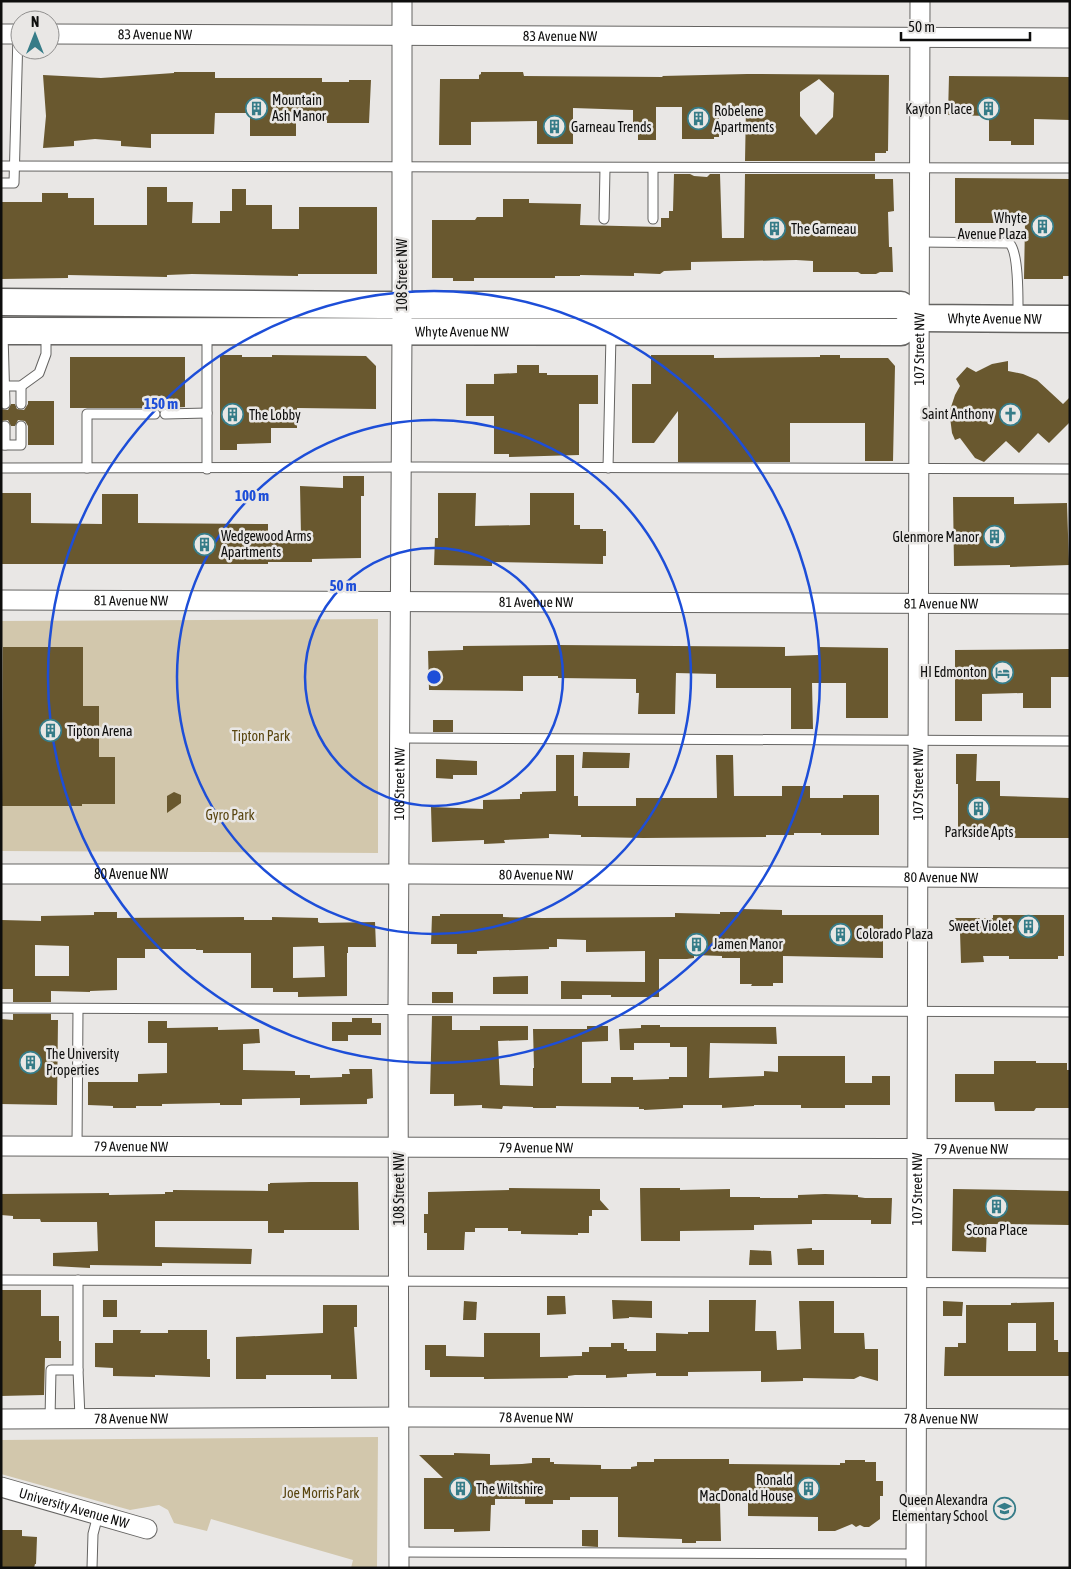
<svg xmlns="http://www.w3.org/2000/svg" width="1071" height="1569" font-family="'Asap Condensed',sans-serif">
	<rect width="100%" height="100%" fill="#e9e7e5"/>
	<!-- green -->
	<g fill="#d2c7ac">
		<polygon points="378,619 378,853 1,851 1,621"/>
		<polygon points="378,1437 377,1568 351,1568 353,1560 211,1519 207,1531 174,1523 168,1510 159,1505 130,1510 1,1474 1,1440"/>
	</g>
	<!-- building -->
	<g fill="#69582f" fill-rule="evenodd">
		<polygon points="174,72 215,72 215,78 322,78 322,82 349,82 349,80 371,80 369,123 327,123 327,120 296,120 296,136 250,136 250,113 215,113 214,134 151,134 151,148 121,146 121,141 95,139 74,141 74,146 43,148 46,116 43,75 101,78 174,73"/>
		<path d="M481 72H523L524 76 663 77 662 76 747 74 889 75 888 151H886V153H875V161H745L746 107 719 108V137H714V139H682V107H656V140H638V126H633V110L573 108V144H537V121L471 122V145H439L440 79H479V75L481 74ZM819 79 834 93 833 117 816 135 800 116V92Z"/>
		<polygon points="949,76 1070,77 1070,120 1034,119 1034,145 1011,145 1011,141 989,141 989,116 948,115"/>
		<polygon points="674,174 690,174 694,176 707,177 710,174 720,174 722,238 744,238 745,174 875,174 875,179 893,179 894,211 888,212 889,247 892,247 893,272 880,272 876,274 861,274 858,272 813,272 813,261 796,260 691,262 691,270 664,271 660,274 634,273 634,276 580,275 580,276 555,276 555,278 474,278 474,281 453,281 453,278 432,278 432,220 475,220 477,217 503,217 503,199 529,199 529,203 581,204 580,225 661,227 661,218 669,218 669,211 673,211"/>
		<polygon points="955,178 1070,179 1070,276 1063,276 1063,279 1024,279 1025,223 955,223"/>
		<polygon points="147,187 167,187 167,202 193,202 192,223 220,223 220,211 232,211 232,189 246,189 246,205 272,205 272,229 299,229 299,207 377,207 377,274 298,274 298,276 192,274 167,275 167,277 68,275 68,278 1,279 1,202 42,202 42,193 68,193 68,198 94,198 94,225 147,225"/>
		<polygon points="220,355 242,355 242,357 272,357 272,355 366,356 376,366 376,409 297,408 297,428 271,428 271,443 237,444 237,450 220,450"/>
		<polygon points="651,355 714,355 714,358 820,357 820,355 840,355 840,358 888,358 895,366 893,461 865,461 865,423 790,423 790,462 678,462 678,411 654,443 632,443 632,384 651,384"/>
		<polygon points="70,357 185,357 185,407 165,408 160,410 155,408 70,408"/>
		<polygon points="1008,361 1008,371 1023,374 1037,380 1063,404 1070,397 1070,422 1049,443 1038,433 1019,453 1006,441 984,462 975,458 960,438 955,440 952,433 950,417 950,410 955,395 960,386 956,379 967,367 976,372 992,364"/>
		<polygon points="517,365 539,365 539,373 547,373 547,375 598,375 598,404 579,404 579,455 509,457 509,454 494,454 494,416 466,416 466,384 494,384 494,374 517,373"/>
		<polygon points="28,401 54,401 54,445 28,445 28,426 25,421 18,420 15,426 11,426 8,420 1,421 1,409 8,410 11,404 15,404 17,409 24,410 28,404"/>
		<polygon points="343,476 364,476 364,496 361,496 361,558 312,559 312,562 268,562 268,564 1,564 1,493 31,493 31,523 102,524 102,494 138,494 138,523 268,524 268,534 301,534 300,486 343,488"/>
		<polygon points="438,493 476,493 475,526 530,525 530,493 574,493 574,525 580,525 580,529 603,529 603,531 606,531 606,556 603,556 603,564 492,562 492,566 434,565 435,538 438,538"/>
		<polygon points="953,497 1014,497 1014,504 1067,503 1069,565 1010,567 1010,565 954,566"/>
		<polygon points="558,645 785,647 785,656 818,655 818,647 888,648 888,718 846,718 846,683 812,683 813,729 791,729 791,688 716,688 716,674 676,673 675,714 638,714 639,693 636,693 636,679 558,678 558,676 523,676 523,691 429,690 428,651 463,650 463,646"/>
		<polygon points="3,647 83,647 83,706 99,706 99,757 115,757 115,804 82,804 82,806 2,806"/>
		<polygon points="1070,649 1070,677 1051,677 1051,708 1023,708 1023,693 982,694 982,721 955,721 955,650"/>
		<rect x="433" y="720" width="20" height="12"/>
		<polygon points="583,752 630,753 629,768 582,768"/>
		<polygon points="956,754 977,754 976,781 1000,781 1000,796 1070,798 1070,838 1012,838 1012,835 958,835 958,784 956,784"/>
		<polygon points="556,755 574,755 574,796 578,796 578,806 636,806 636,798 717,798 716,755 733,755 734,796 782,796 782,786 810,786 810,798 843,798 843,795 879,795 879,835 821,835 821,833 794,833 794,835 766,835 766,837 643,838 594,837 581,837 581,835 549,834 549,838 504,840 505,843 484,844 484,840 432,842 431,807 483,809 483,800 520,799 520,794 522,794 522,792 556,791"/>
		<polygon points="436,759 477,761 477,775 453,775 453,779 436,778"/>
		<polygon points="174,792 181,795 181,803 167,813 167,796"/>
		<polygon points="741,909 782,910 782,915 883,915 883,958 783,956 783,983 773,983 773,986 751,986 752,984 740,984 740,958 722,958 722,956 694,955 694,958 687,959 659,959 659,997 611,997 611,995 582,995 582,999 561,999 561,981 645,982 645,951 586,952 586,940 557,939 557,947 549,947 549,949 477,951 477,954 457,954 457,944 431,944 432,916 440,916 440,914 503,914 503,917 542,918 675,917 675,913 720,914 720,912 741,912"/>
		<path d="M94 912H117V918L244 917V920H272V917L318 918V922L320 923 375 922 376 947H348V953H347V996L298 997V992H273V988H251V953H203V950H196V949H145V958H117V990L90 991V992L51 991V1002H13V989H1V920L41 921V916L94 915ZM35 945 69 946V976H35ZM324 946 325 977 293 978V947Z"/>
		<polygon points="993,915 1064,915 1064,956 1058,956 1058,959 1009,959 1009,956 983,956 984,962 961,963 960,932 954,932 954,918 993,918"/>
		<polygon points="528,976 528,994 493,994 493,977"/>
		<rect x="432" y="992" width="21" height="11"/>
		<polygon points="13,1014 51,1014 51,1020 58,1020 57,1105 1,1104 1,1019 13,1020"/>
		<polygon points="432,1016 452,1016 452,1030 480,1030 480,1026 528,1026 528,1040 498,1041 500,1085 533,1086 533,1068 534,1068 533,1029 587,1029 587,1026 608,1026 608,1041 582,1042 582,1083 611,1083 611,1077 633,1077 633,1080 669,1079 669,1077 687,1077 687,1047 670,1047 670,1043 634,1043 634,1050 620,1050 619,1029 641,1028 641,1025 660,1025 660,1027 776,1027 777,1044 710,1043 709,1078 764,1076 764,1071 778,1072 778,1056 845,1056 845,1083 872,1083 872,1076 890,1076 890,1105 845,1105 845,1108 801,1108 801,1105 754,1105 754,1106 722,1108 722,1105 683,1105 683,1108 644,1110 644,1109 639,1109 639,1107 556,1106 556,1108 533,1108 533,1107 503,1106 502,1109 482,1108 482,1105 454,1106 454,1094 430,1094"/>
		<polygon points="352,1018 372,1018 372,1023 381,1023 381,1035 348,1035 348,1041 332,1041 332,1022 352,1022"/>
		<polygon points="148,1021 167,1021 167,1028 218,1027 218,1030 259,1029 260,1043 243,1044 243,1070 295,1071 295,1075 310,1075 310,1078 342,1077 342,1074 350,1074 349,1069 372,1069 373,1098 367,1099 367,1104 300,1105 300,1098 242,1099 242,1105 220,1105 220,1103 162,1104 162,1106 136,1106 136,1108 113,1108 113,1106 88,1105 88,1082 138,1082 138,1074 167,1073 167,1043 148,1043"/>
		<polygon points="994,1061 1036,1061 1036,1063 1067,1063 1067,1070 1070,1070 1070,1108 1036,1108 1034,1111 995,1111 994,1102 955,1102 955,1074 994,1074"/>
		<polygon points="311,1182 358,1182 359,1230 284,1230 284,1233 268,1233 268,1221 155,1221 155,1247 252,1249 251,1264 162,1263 162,1266 90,1265 90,1268 53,1266 53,1253 98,1251 97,1222 41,1222 40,1219 13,1219 13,1216 1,1215 1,1194 109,1193 109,1195 165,1194 165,1192 173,1192 173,1190 268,1191 268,1184 270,1184 270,1183"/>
		<polygon points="509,1188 600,1189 600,1200 609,1210 592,1210 592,1216 589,1216 589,1233 578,1233 578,1235 521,1234 521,1231 508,1231 508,1228 475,1228 475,1232 465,1232 464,1250 427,1250 427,1233 424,1233 424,1214 428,1214 428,1192 509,1190"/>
		<polygon points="640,1188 680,1188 680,1190 730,1189 730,1197 760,1197 760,1198 798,1198 798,1195 825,1194 858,1195 858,1197 865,1198 892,1198 891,1224 871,1224 871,1220 812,1220 812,1224 754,1225 754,1230 680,1231 680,1241 641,1241"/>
		<polygon points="953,1189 1070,1191 1070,1225 987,1224 986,1252 952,1251"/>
		<polygon points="812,1248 812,1250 824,1250 824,1265 798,1265 797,1249"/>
		<polygon points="750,1250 771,1251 772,1265 749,1265"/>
		<polygon points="1,1290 41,1290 41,1316 59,1316 59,1341 61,1341 61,1358 45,1358 44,1395 1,1396"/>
		<polygon points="547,1296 565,1296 566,1314 547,1315"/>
		<rect x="103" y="1300" width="14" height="17"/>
		<polygon points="612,1300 652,1301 652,1318 629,1317 629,1318 613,1319"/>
		<polygon points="709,1300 756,1300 755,1331 776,1331 777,1350 801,1349 799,1301 834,1301 834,1333 864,1333 865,1349 878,1349 878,1381 860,1376 854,1379 803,1378 803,1381 761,1382 761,1371 688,1372 688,1376 656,1376 656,1373 627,1374 627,1377 606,1378 606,1375 575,1375 568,1376 568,1378 484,1379 484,1377 430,1377 430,1370 425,1370 425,1345 446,1345 446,1356 484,1357 484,1333 540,1333 540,1357 582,1356 582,1352 589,1352 589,1347 611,1347 611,1343 624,1343 624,1349 627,1349 627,1351 656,1351 656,1333 688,1334 688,1332 709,1332"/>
		<polygon points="464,1301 477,1302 476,1320 463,1320"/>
		<polygon points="943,1301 963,1302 962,1316 943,1316"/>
		<path d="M1054 1302V1340H1058V1352H1070V1376H944L945 1347H958V1343H966V1305H1011V1303ZM1008 1323H1036V1351H1008Z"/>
		<polygon points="323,1305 357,1305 357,1327 354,1327 357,1379 331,1379 331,1375 266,1375 266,1379 236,1379 236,1337 323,1333"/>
		<polygon points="113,1330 141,1330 140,1333 168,1333 168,1330 207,1330 207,1359 210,1359 210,1377 155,1375 155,1377 113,1376 113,1368 95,1367 95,1343 113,1343"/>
		<polygon points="454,1453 490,1454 490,1465 522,1464 532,1463 532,1458 550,1458 550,1462 554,1462 554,1464 601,1465 601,1469 631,1469 631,1467 637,1466 637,1462 654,1462 654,1459 729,1459 729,1464 840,1465 840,1463 845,1463 845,1460 865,1460 865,1462 876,1462 876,1481 883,1481 883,1496 880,1496 880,1519 869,1527 864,1527 860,1525 856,1527 852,1524 835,1531 818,1531 818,1517 748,1516 748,1502 720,1502 721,1541 696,1541 696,1543 682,1543 682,1539 618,1537 618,1497 570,1497 570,1500 553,1500 553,1504 525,1504 525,1499 495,1499 495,1505 491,1505 490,1531 454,1532 454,1529 424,1529 424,1478 443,1478 419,1455 454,1455"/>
		<polygon points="1,1530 22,1530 22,1536 37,1537 36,1564 35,1564 34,1568 1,1568"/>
		<polygon points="582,1530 598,1530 598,1547 582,1546"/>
	</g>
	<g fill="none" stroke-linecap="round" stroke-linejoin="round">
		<defs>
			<g id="service">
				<polyline points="1,166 1070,168"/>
				<polyline points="1,183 14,183 18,34"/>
				<polyline points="604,219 605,168"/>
				<polyline points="653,219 653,168"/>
				<path d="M919 242 1009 243C1019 251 1018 302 1018 316"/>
				<polyline points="3,334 5,404"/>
				<polyline points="207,334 207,469"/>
				<polyline points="1,386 21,386 39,373 46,354 46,334"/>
				<polyline points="21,404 21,386"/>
				<polyline points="165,414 207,413"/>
				<polyline points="5,426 5,445"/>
				<polyline points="1,445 21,445 21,426"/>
				<polyline points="1,468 421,467 1070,469"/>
				<polyline points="87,468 87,414 155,414"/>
				<polyline points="608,468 611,335"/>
				<polyline points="400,738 1070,741"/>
				<polyline points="1,1008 1070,1012"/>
				<polyline points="77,1147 78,1009"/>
				<polyline points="1,1280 1070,1283"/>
				<polyline points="78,1280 78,1370"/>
				<polyline points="50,1419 51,1370 78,1370 80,1418"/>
				<polyline points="399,1552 916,1554"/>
				<polyline points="92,1568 93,1534 98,1515"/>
			</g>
			<g id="minor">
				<polyline points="1,34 20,34"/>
				<path id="s1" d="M50 34 1070 38"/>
				<path id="s2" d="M1 600 1070 604"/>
				<path id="s3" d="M1 874H414L1070 878"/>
				<path id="s4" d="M1 1146 1070 1149"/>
				<path id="s5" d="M1 1419 412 1417 1070 1419"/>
				<path id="s6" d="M1 1487 147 1529"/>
				<path id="s7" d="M399 1568 398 1010 402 331V1"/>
				<path id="s8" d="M916 1568 920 1"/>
			</g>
			<g id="secondary">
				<path id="s9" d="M1 302 381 305H901L919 318 1070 319"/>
				<path id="s10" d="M1 331 901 332 919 318"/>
			</g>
		</defs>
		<!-- service casing -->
		<use href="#service" stroke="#656462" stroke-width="11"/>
		<!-- minor casing -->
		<use href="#minor" stroke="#656462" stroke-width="21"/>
		<!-- secondary casing -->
		<use href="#secondary" stroke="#656462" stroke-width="29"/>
		<!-- service -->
		<use href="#service" stroke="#fff" stroke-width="9"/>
		<!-- minor -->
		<use href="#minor" stroke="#fff" stroke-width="19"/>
		<!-- secondary -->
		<use href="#secondary" stroke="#fff" stroke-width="26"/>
	</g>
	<!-- distance rings -->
	<g fill="none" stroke="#1d4ed8" stroke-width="2.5">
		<circle cx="434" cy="677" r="129"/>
		<circle cx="434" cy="677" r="257"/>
		<circle cx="434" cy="677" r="386"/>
	</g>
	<!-- icons -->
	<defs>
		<symbol id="building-ring" viewBox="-11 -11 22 22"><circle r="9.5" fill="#e9e7e5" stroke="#367c88" stroke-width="1.5"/><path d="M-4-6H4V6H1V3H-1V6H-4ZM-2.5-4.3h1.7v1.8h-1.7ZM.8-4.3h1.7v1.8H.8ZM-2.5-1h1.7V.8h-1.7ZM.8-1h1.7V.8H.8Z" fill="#367c88"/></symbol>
		<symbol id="church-ring" viewBox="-11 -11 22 22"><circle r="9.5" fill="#e9e7e5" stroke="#367c88" stroke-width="1.5"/><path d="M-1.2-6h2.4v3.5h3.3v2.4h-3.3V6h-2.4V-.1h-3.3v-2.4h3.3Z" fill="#367c88"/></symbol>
		<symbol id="hotel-ring" viewBox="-11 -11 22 22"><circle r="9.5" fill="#e9e7e5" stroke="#367c88" stroke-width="1.5"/><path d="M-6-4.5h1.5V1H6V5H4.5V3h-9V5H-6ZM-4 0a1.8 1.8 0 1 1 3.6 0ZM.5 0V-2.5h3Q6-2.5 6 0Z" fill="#367c88"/></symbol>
		<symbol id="school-ring" viewBox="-11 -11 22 22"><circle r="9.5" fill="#e9e7e5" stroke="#367c88" stroke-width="1.5"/><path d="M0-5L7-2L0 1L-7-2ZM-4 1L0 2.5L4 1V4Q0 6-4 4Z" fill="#367c88"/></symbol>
	</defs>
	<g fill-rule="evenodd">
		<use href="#building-ring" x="244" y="96" width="25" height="25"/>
		<use href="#building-ring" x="976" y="96" width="25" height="25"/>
		<use href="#building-ring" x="686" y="106" width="25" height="25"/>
		<use href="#building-ring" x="542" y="114" width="25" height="25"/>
		<use href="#building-ring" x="1030" y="214" width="25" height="25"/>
		<use href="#building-ring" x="762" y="216" width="25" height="25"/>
		<use href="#church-ring" x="998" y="402" width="25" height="25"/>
		<use href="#building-ring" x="220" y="402" width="25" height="25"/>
		<use href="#building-ring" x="982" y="524" width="25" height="25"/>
		<use href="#building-ring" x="192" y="532" width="25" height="25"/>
		<use href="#hotel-ring" x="990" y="660" width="25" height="25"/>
		<use href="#building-ring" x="38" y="718" width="25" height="25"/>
		<use href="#building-ring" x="966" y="796" width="25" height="25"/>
		<use href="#building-ring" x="1016" y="914" width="25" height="25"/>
		<use href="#building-ring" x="828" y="922" width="25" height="25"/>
		<use href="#building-ring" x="684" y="932" width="25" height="25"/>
		<use href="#building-ring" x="18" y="1050" width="25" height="25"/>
		<use href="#building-ring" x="984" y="1194" width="25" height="25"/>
		<use href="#building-ring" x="796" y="1476" width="25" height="25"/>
		<use href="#building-ring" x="448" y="1476" width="25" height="25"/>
		<use href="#school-ring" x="992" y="1496" width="25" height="25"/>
	</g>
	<g text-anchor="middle" stroke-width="5" stroke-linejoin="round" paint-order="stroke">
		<!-- street labels -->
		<g font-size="14" fill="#0e0e0d" stroke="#e9e7e5">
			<text dy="5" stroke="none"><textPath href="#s1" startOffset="105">83 Avenue NW</textPath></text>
			<text dy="5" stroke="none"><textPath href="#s1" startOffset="510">83 Avenue NW</textPath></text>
			<text transform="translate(402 275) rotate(-90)" y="5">108 Street NW</text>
			<text dy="5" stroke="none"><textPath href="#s9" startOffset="998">Whyte Avenue NW</textPath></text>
			<text dy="5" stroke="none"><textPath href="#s10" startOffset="461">Whyte Avenue NW</textPath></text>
			<text dy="5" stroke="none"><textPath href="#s8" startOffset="1219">107 Street NW</textPath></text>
			<text dy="5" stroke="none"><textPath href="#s2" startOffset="130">81 Avenue NW</textPath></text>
			<text dy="5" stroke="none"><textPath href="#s2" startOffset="535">81 Avenue NW</textPath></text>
			<text dy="5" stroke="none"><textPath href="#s2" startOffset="940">81 Avenue NW</textPath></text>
			<text dy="5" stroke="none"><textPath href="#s7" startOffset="784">108 Street NW</textPath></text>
			<text dy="5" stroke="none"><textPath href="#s8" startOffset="784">107 Street NW</textPath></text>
			<text dy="5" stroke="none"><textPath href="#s3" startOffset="130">80 Avenue NW</textPath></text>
			<text dy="5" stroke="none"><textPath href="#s3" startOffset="535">80 Avenue NW</textPath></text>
			<text dy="5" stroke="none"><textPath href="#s3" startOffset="940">80 Avenue NW</textPath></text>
			<text dy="5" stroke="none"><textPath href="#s4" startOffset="130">79 Avenue NW</textPath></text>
			<text dy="5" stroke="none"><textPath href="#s4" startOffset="535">79 Avenue NW</textPath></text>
			<text dy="5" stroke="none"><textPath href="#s4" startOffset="970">79 Avenue NW</textPath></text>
			<text transform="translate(399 1189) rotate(-90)" y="5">108 Street NW</text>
			<text dy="5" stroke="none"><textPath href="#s8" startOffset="379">107 Street NW</textPath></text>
			<text dy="5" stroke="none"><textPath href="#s5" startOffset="130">78 Avenue NW</textPath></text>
			<text dy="5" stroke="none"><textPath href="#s5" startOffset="535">78 Avenue NW</textPath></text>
			<text dy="5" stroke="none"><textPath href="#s5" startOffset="940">78 Avenue NW</textPath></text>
			<text dy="5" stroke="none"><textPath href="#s6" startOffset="76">University Avenue NW</textPath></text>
		</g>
		<!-- poi labels -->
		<g font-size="14" fill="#0e0e0d" stroke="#e9e7e5" text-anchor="start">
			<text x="272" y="105">Mountain<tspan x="272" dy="16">Ash Manor</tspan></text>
			<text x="972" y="114" text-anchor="end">Kayton Place</text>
			<text x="714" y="116">Robelene<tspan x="714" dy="16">Apartments</tspan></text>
			<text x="571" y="132">Garneau Trends</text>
			<text x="1027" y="223" text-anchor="end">Whyte<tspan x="1027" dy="16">Avenue Plaza</tspan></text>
			<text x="791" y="234">The Garneau</text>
			<text x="994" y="419" text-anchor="end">Saint Anthony</text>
			<text x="249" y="420">The Lobby</text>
			<text x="221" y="541">Wedgewood Arms<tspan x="221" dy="16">Apartments</tspan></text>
			<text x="979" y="542" text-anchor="end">Glenmore Manor</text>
			<text x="987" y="677" text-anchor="end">HI Edmonton</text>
			<text x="67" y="736">Tipton Arena</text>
			<text x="979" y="837" text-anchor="middle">Parkside Apts</text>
			<text x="1012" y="931" text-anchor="end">Sweet Violet</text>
			<text x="856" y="939">Colorado Plaza</text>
			<text x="713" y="949">Jamen Manor</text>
			<text x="46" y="1059">The University<tspan x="46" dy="16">Properties</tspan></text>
			<text x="997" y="1235" text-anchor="middle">Scona Place</text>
			<text x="793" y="1485" text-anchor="end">Ronald<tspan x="793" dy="16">MacDonald House</tspan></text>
			<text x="476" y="1494">The Wiltshire</text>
			<text x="988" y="1505" text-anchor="end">Queen Alexandra<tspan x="988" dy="16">Elementary School</tspan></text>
		</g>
		<!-- park labels -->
		<g font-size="14" fill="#59450f" stroke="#e9e7e5">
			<text x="261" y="741">Tipton Park</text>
			<text x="230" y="820">Gyro Park</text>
			<text x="321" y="1498">Joe Morris Park</text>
		</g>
	</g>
	<circle cx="434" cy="677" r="8" fill="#1d4ed8" stroke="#e9e7e5" stroke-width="2.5"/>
	<g font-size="15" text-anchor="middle" font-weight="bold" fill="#1d4ed8" stroke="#e9e7e5" stroke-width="5" stroke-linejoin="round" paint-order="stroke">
		<text x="161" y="409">150 m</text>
		<text x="252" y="501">100 m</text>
		<text x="343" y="591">50 m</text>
	</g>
	<!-- border -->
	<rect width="1071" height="1569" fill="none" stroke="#0e0e0d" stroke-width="5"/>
	<!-- north arrow -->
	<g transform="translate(35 35)"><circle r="24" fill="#e9e7e5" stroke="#91908f"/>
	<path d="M0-4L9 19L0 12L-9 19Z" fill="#367c88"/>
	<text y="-8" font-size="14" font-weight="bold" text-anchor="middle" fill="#0e0e0d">N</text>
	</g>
	<!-- scale -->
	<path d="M901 32v8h129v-8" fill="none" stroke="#0e0e0d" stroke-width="2.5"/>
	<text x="908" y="32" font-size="15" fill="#0e0e0d" stroke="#e9e7e5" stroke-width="4" paint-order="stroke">50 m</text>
</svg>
